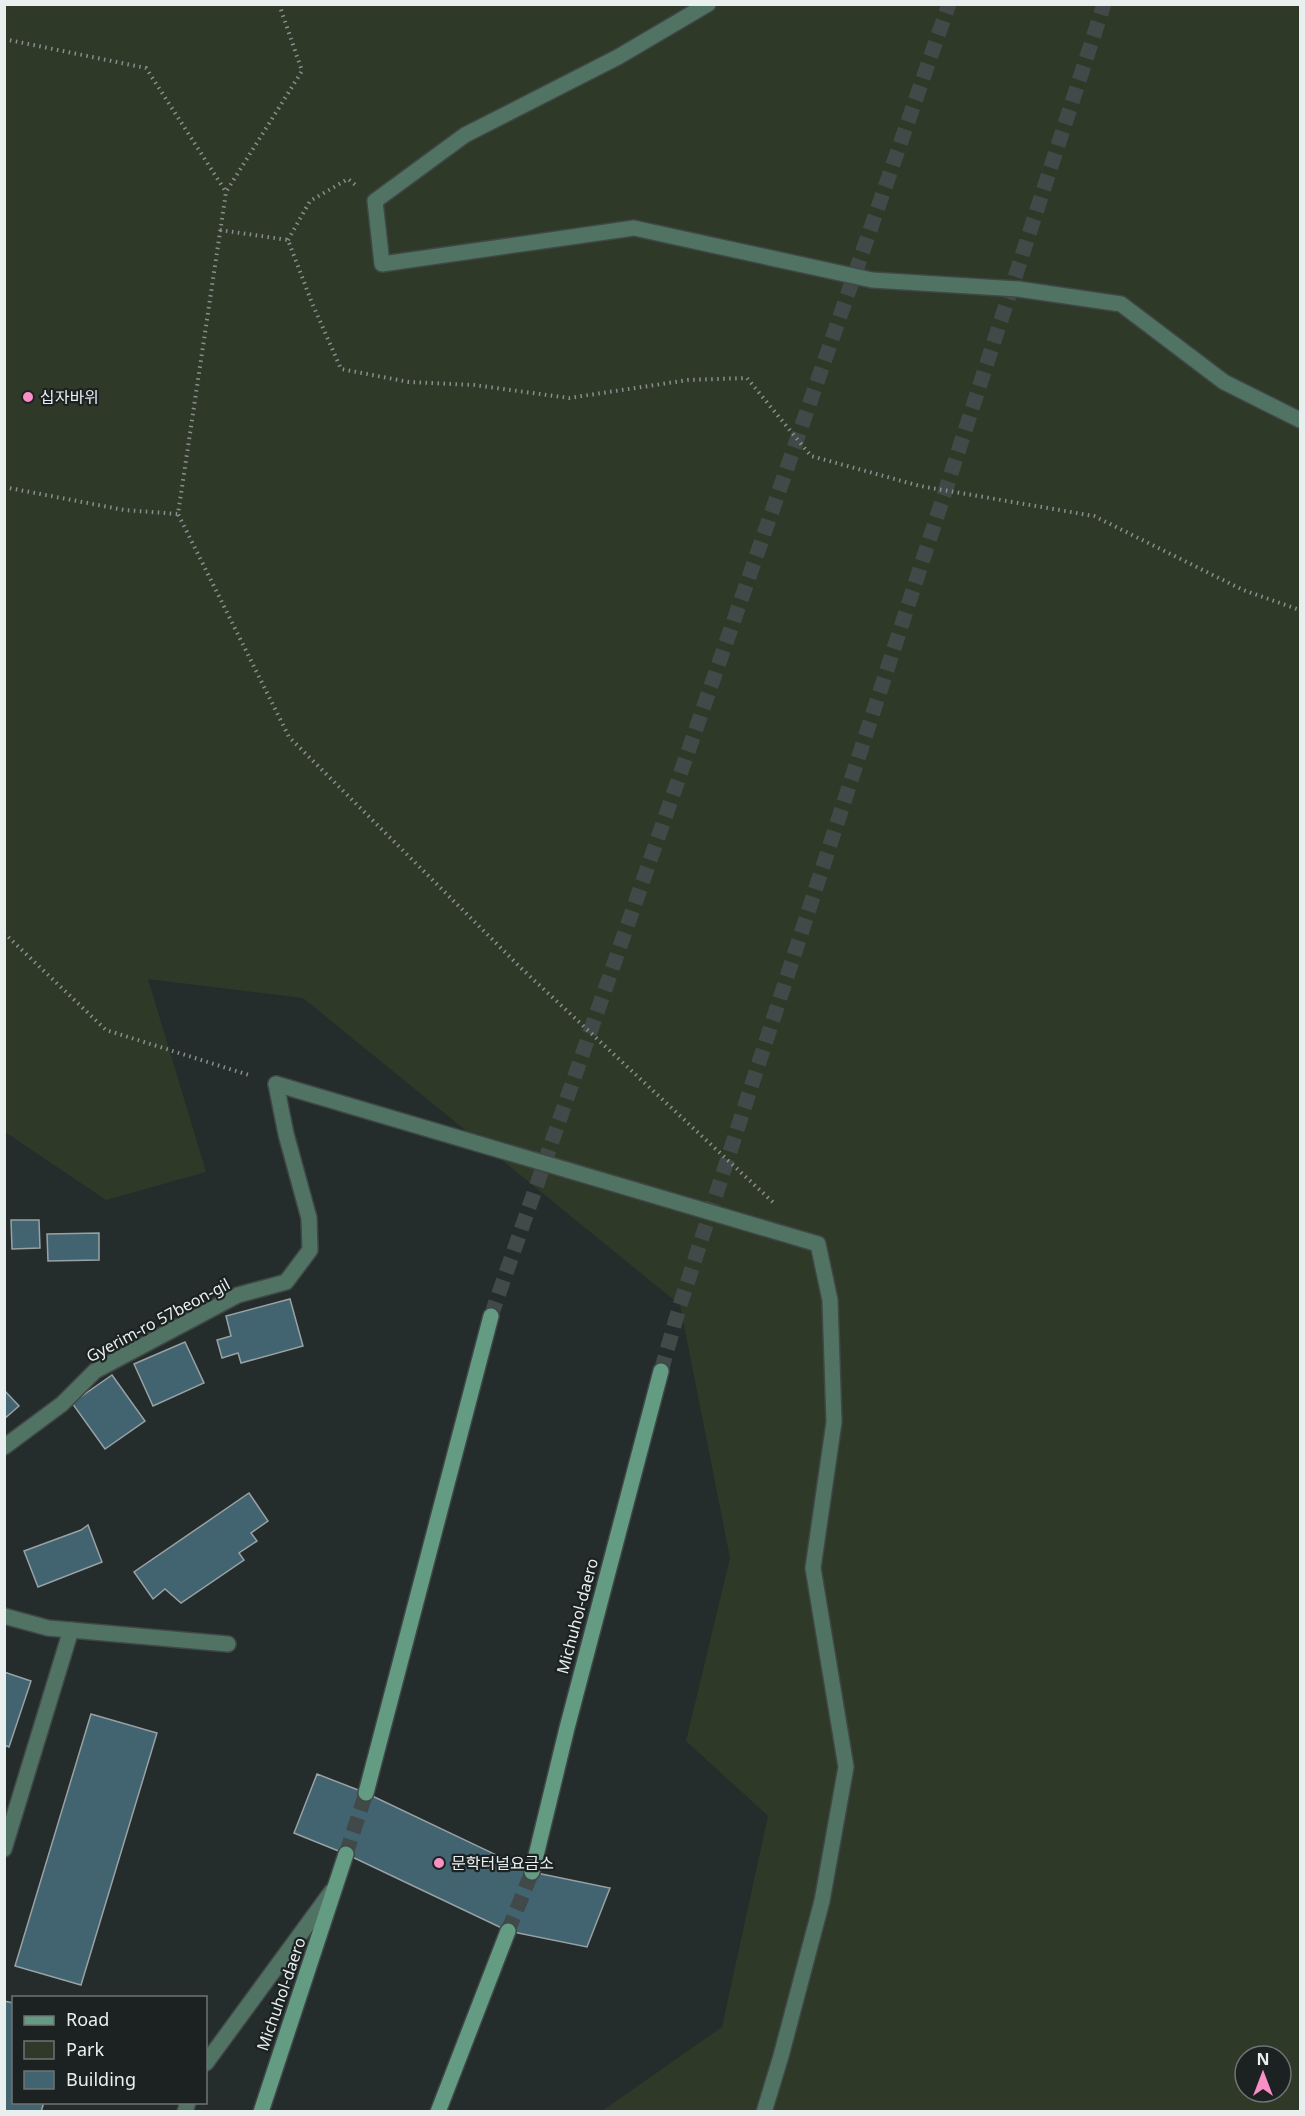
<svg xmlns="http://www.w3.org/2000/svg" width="1305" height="2116" font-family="'Noto Sans','Noto Sans KR',sans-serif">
	<rect width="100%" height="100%" fill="#252c2c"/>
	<!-- green -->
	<path fill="#2e3a27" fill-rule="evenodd" d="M4 5H1300V2111H602L722 2027 768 1816 686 1741 730 1558 680 1305 303 998 148 979 206 1172 106 1200 5 1132ZM1245 2056H1281V2092H1245Z"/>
	<!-- building -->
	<g fill="#426471" stroke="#99a1a4" stroke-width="1.5">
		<polygon points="11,1220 39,1220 40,1248 12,1249"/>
		<polygon points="99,1233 99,1260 48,1261 47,1234"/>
		<polygon points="290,1299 303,1346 241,1363 238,1353 222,1358 217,1340 231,1336 226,1316"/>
		<polygon points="185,1342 204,1383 153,1406 134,1364"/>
		<polygon points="112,1375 145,1421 105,1449 72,1403"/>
		<polygon points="4,1390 19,1406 4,1419"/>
		<polygon points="249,1493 268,1521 251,1533 257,1541 239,1553 244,1560 181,1603 165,1589 153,1599 134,1572"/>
		<polygon points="88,1525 102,1562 38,1587 24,1551 81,1530"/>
		<polygon points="4,1672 31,1681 9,1747 4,1745"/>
		<polygon points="91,1714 157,1733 81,1985 15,1966"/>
		<polygon points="317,1774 366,1793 532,1872 610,1888 587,1947 508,1931 346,1854 294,1833"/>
		<polygon points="4,2001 14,2003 14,2102 44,2102 41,2112 4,2112"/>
	</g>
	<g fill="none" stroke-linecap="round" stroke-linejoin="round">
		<!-- tertiary-tunnel -->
		<g stroke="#424949" stroke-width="15" stroke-dasharray="15 8" stroke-linecap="butt">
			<polyline points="346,1854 366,1793"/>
			<polyline points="508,1931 532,1872"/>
		</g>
		<!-- secondary-tunnel -->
		<g stroke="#424949" stroke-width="15" stroke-dasharray="15 8" stroke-linecap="butt">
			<polyline points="491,1316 949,4"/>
			<polyline points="661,1371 680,1305 1104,4"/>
		</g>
		<defs>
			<g id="service">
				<polyline points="708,4 618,57 465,135 375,201 382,264 634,228 872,280 1018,289 1121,304 1224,382 1300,420"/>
				<polyline points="4,1447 62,1404 95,1371 238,1295 286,1282 310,1250 309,1218 286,1134 276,1084"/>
				<polyline points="4,1616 48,1628 228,1644"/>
				<polyline points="4,1849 71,1630"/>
				<polyline points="206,2063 332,1891"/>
				<polyline points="185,2112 188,2102"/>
			</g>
			<polyline id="minor" points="276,1084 818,1244 830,1300 834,1422 813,1568 846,1767 822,1901 781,2056 764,2112"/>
			<g id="secondary">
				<polyline points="366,1793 491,1316"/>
				<polyline points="532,1872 567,1728 661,1371"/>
				<polyline points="261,2112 346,1854"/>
				<polyline points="438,2112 508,1931"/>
			</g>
		</defs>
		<!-- service casing -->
		<use href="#service" stroke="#404747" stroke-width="18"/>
		<!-- minor casing -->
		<use href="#minor" stroke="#404747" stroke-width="18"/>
		<!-- secondary casing -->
		<use href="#secondary" stroke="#404747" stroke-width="18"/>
		<!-- path -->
		<g stroke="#898f8f" stroke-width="4" stroke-dasharray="1.5 4.5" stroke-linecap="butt">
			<polyline points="279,4 302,71 226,192 178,514 289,737 522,969 776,1205"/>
			<polyline points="4,39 146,68 226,192"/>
			<polyline points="220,230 288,240 312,303 341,369 409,382 474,385 569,398 688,380 747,378 811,456 920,486 1094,516 1243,590 1300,610"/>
			<polyline points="288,240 310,201 348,179 358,187"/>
			<polyline points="4,487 124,510 178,514"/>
			<polyline points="4,933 106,1030 252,1076"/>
		</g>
		<!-- service -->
		<use href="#service" stroke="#517363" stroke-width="15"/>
		<!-- minor -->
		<use href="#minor" stroke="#517363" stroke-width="15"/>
		<!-- secondary -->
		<use href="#secondary" stroke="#649c83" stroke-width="15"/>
	</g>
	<!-- markers -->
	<g fill="#fa8fc6" stroke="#1c2222" stroke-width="2">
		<circle cx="28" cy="397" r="6"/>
		<circle cx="439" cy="1863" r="6"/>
	</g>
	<g text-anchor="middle" stroke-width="4.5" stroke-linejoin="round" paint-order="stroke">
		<!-- poi labels -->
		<g font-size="16" fill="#e9eeee" stroke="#1c2222" text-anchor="start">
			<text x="40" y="403">십자바위</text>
			<text x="451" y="1869">문학터널요금소</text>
		</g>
		<!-- street labels -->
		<g font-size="16" fill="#e9eeee" stroke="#1c2222">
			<text transform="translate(158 1320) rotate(-28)" y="6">Gyerim-ro 57beon-gil</text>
			<text transform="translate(577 1616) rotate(-75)" y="6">Michuhol-daero</text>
			<text transform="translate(281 1994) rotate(-71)" y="6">Michuhol-daero</text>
		</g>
	</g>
	<!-- border -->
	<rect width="1305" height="2116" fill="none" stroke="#e9eeee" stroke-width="12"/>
	<!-- legend -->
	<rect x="12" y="1996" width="195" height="108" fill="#1c2222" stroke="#6e7474" stroke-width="1.5"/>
	<rect x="24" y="2016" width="30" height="9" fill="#649c83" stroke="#6e7474" stroke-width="1.5"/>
	<text x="66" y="2026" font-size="18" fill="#e9eeee">Road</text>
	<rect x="24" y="2041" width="30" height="18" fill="#2e3a27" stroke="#6e7474" stroke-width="1.5"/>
	<text x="66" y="2056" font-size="18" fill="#e9eeee">Park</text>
	<rect x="24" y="2071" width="30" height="18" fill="#426471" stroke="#6e7474" stroke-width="1.5"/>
	<text x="66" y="2086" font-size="18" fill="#e9eeee">Building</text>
	<!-- north arrow -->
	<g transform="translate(1263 2074)"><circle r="28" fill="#1c2222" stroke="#6e7474" stroke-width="1.5"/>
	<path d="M0-4.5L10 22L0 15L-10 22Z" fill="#fa8fc6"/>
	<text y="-9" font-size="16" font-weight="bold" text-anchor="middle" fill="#e9eeee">N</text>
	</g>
</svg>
